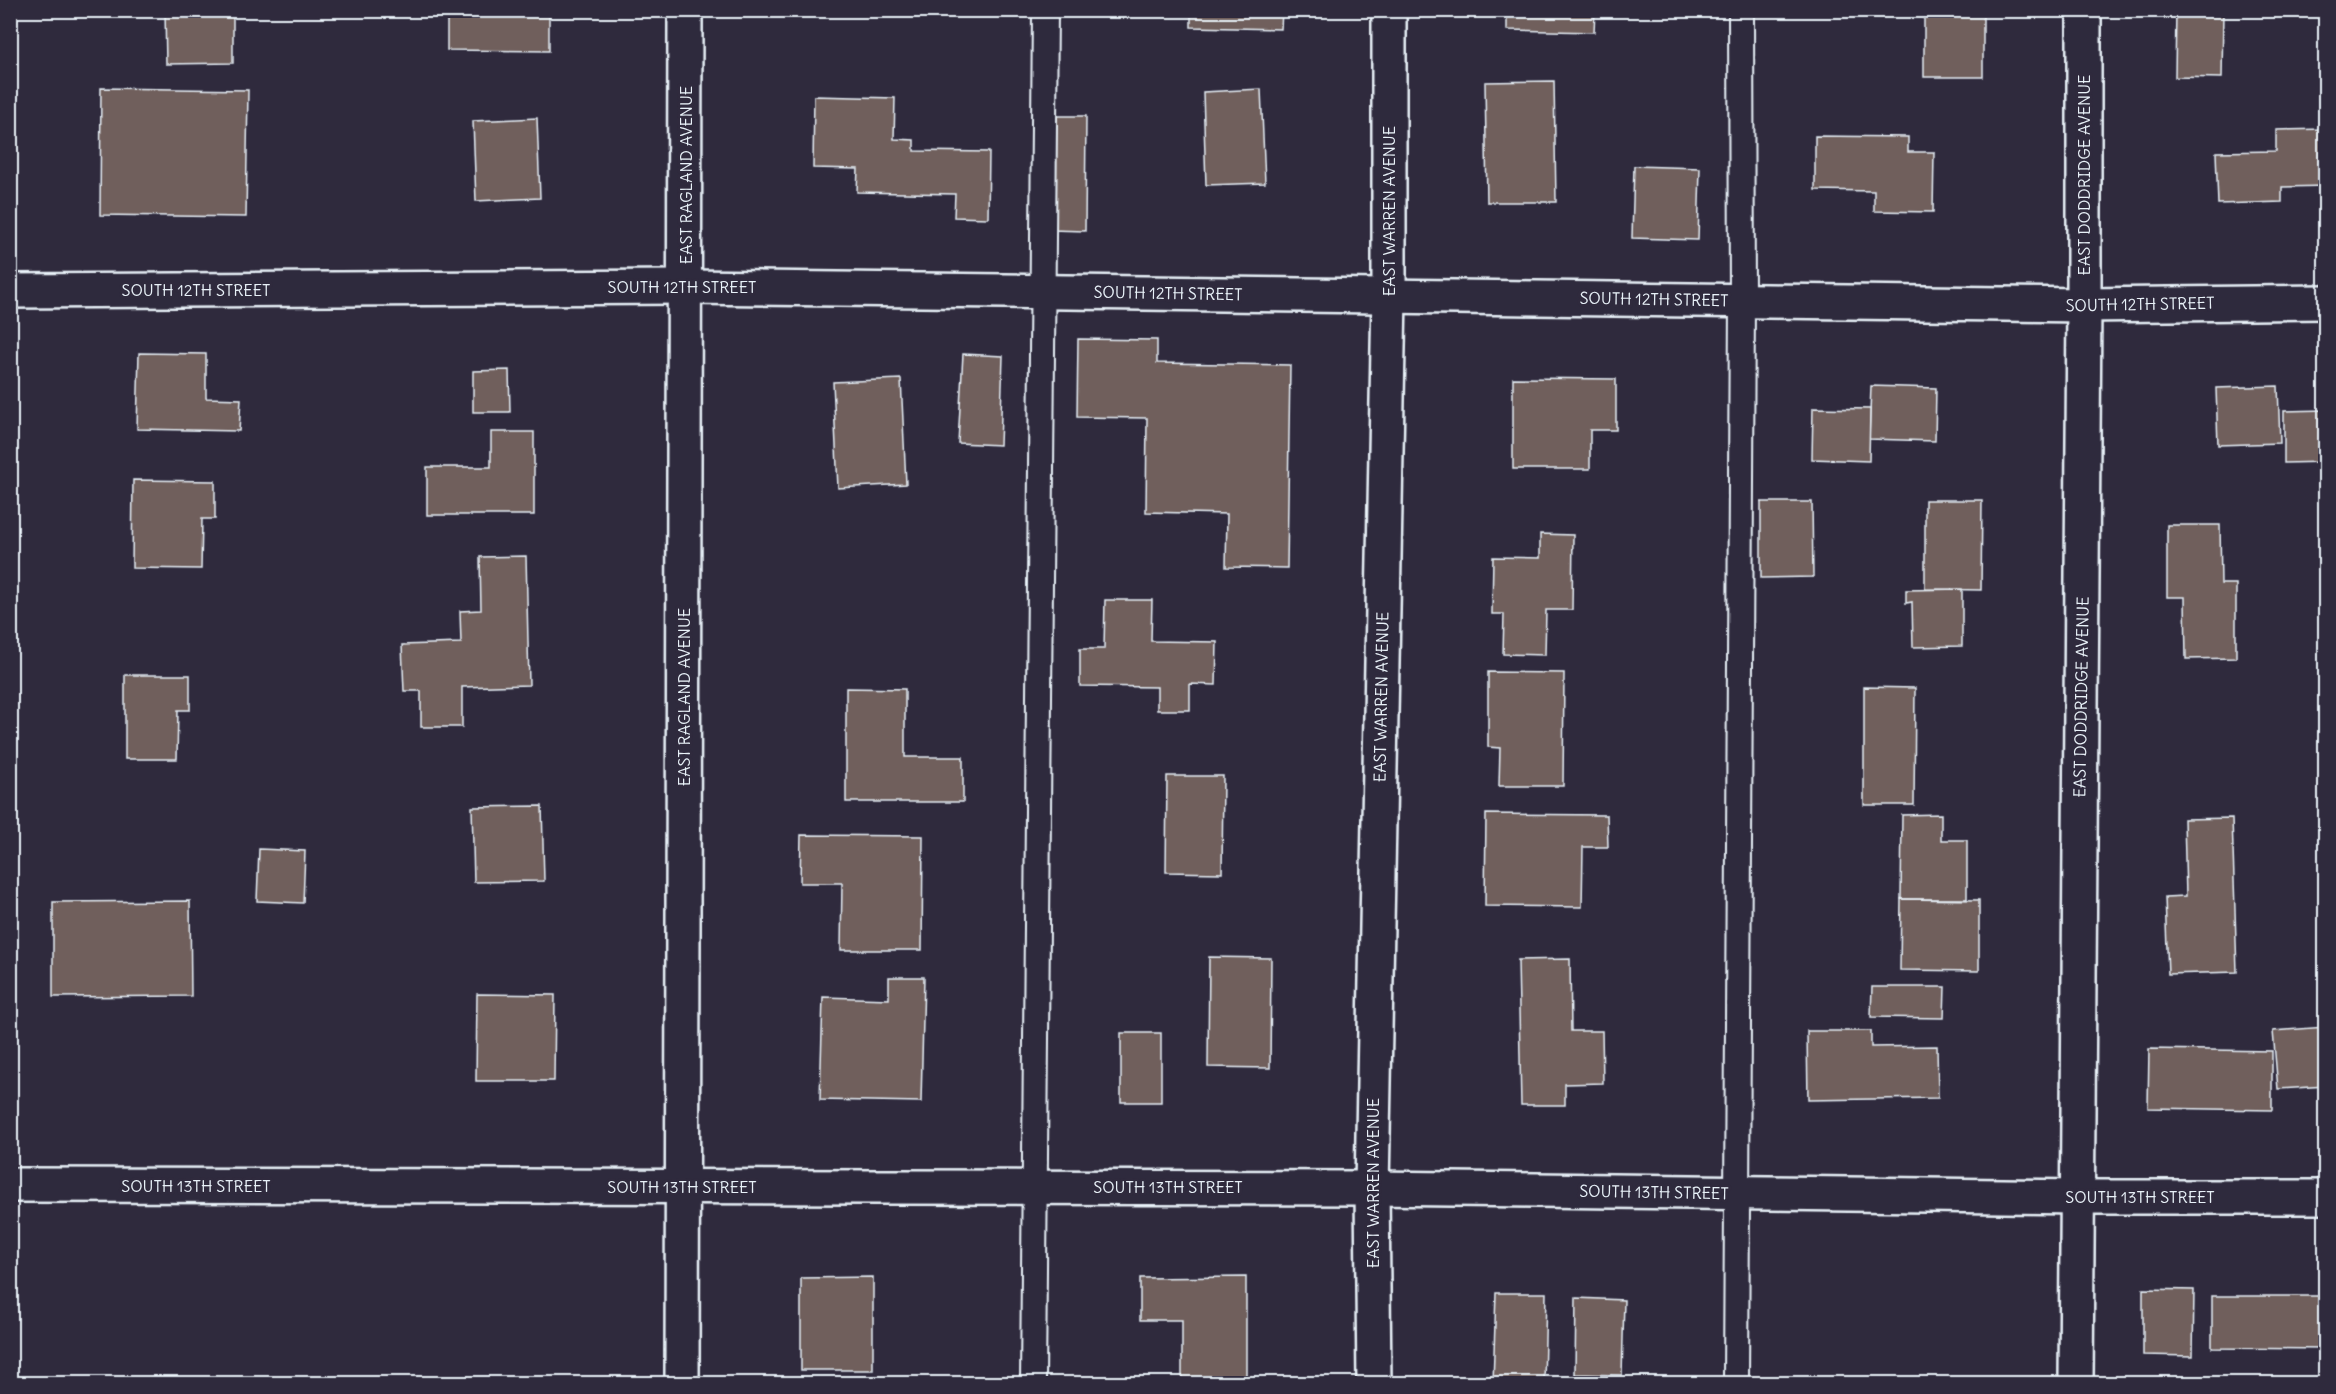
<svg xmlns="http://www.w3.org/2000/svg" width="2336" height="1394" font-family="Delius,sans-serif">
	<rect width="100%" height="100%" fill="#2f2a3d"/>
	<filter id="ink" filterUnits="userSpaceOnUse"><feTurbulence type="fractalNoise" baseFrequency=".0167" numOctaves="2"/><feDisplacementMap in="SourceGraphic" scale="12" xChannelSelector="R" yChannelSelector="G"/><feConvolveMatrix kernelMatrix="1 2 1 2 8 2 1 2 1" color-interpolation-filters="sRGB"/></filter>
	<g filter="url(#ink)">
		<!-- building -->
		<g fill="#6f5e5c" stroke="#e8f1f8" stroke-width="1.5">
			<polygon points="165,10 233,10 233,63 166,64"/>
			<polygon points="447,10 549,10 549,51 447,50"/>
			<polygon points="1191,10 1282,10 1281,29 1191,27"/>
			<polygon points="1507,10 1595,10 1594,32 1507,30"/>
			<rect x="1924" y="10" width="59" height="67"/>
			<polygon points="2176,10 2233,10 2223,11 2222,78 2175,77"/>
			<polygon points="1554,81 1556,202 1487,202 1485,82"/>
			<polygon points="101,88 248,90 246,217 100,215"/>
			<polygon points="1261,89 1265,183 1206,185 1203,92"/>
			<polygon points="814,96 895,98 894,139 914,140 914,151 989,152 988,218 954,217 955,194 857,192 858,169 813,168"/>
			<polygon points="1053,116 1086,116 1085,231 1051,230"/>
			<polygon points="537,118 540,198 476,201 473,121"/>
			<polygon points="2326,129 2326,186 2282,187 2282,202 2218,204 2216,152 2276,151 2276,130"/>
			<polygon points="1815,136 1908,137 1908,152 1934,152 1933,212 1874,211 1874,191 1815,190"/>
			<polygon points="1634,166 1700,168 1698,240 1632,238"/>
			<polygon points="1078,339 1157,340 1157,363 1290,365 1287,568 1226,567 1227,514 1146,512 1147,418 1077,417"/>
			<polygon points="139,353 206,354 206,398 241,399 239,431 137,429"/>
			<polygon points="963,354 1003,356 1000,445 958,443"/>
			<polygon points="509,370 510,412 473,412 473,371"/>
			<polygon points="1513,378 1616,379 1616,430 1590,430 1590,469 1513,469"/>
			<polygon points="901,379 906,484 838,488 833,382"/>
			<polygon points="1871,386 1936,388 1935,441 1869,439"/>
			<polygon points="2278,386 2280,443 2218,445 2216,388"/>
			<polygon points="1813,408 1870,409 1869,461 1812,459"/>
			<polygon points="2326,410 2326,462 2284,463 2284,411"/>
			<polygon points="491,432 534,432 534,515 427,515 427,467 491,467"/>
			<polygon points="133,480 215,481 215,519 202,519 201,569 132,568"/>
			<polygon points="1925,500 1982,500 1981,590 1925,589"/>
			<polygon points="1761,502 1812,502 1813,577 1761,578"/>
			<polygon points="2167,525 2220,525 2221,584 2236,584 2236,658 2186,659 2185,597 2167,597"/>
			<polygon points="1540,534 1573,535 1572,610 1546,610 1545,655 1503,654 1504,614 1492,614 1493,557 1540,558"/>
			<polygon points="526,556 529,685 462,687 462,727 421,727 421,691 404,691 402,645 461,643 460,611 481,610 480,557"/>
			<polygon points="1962,589 1962,646 1913,647 1912,602 1906,603 1906,590"/>
			<polygon points="1105,600 1152,600 1151,641 1217,642 1216,685 1190,684 1190,710 1157,710 1157,687 1080,686 1080,649 1104,649"/>
			<polygon points="1488,672 1564,673 1563,786 1499,786 1500,748 1488,747"/>
			<polygon points="125,675 190,675 190,710 178,710 177,759 125,759"/>
			<polygon points="1864,687 1915,688 1914,805 1864,805"/>
			<polygon points="846,688 905,689 905,757 963,757 963,802 846,802"/>
			<polygon points="1167,776 1223,776 1222,873 1166,872"/>
			<polygon points="542,806 544,881 474,882 472,807"/>
			<polygon points="1486,814 1607,815 1608,847 1583,847 1582,907 1485,906"/>
			<polygon points="1941,814 1941,840 1967,840 1967,899 1901,899 1902,815"/>
			<polygon points="2232,818 2237,972 2168,974 2165,897 2186,896 2184,819"/>
			<polygon points="801,835 923,836 922,950 841,950 842,883 800,883"/>
			<polygon points="259,849 305,851 303,903 257,901"/>
			<polygon points="1901,899 1979,900 1979,971 1900,970"/>
			<polygon points="190,901 191,996 53,997 53,902"/>
			<polygon points="1209,957 1271,958 1270,1068 1208,1067"/>
			<polygon points="1570,959 1571,1031 1602,1031 1603,1083 1565,1084 1565,1105 1521,1105 1518,960"/>
			<polygon points="889,977 924,977 921,1102 820,1100 823,997 889,999"/>
			<polygon points="1872,987 1945,987 1944,1018 1871,1017"/>
			<polygon points="477,994 555,995 554,1081 476,1081"/>
			<polygon points="2326,1027 2326,1086 2278,1089 2273,1031"/>
			<polygon points="1807,1031 1871,1031 1871,1047 1937,1046 1938,1098 1808,1100"/>
			<rect x="1121" y="1033" width="40" height="69"/>
			<polygon points="2149,1049 2272,1051 2272,1110 2148,1108"/>
			<polygon points="873,1277 873,1370 801,1370 801,1278"/>
			<polygon points="1246,1277 1246,1384 1182,1384 1182,1320 1140,1320 1140,1278"/>
			<polygon points="2143,1289 2194,1290 2193,1356 2143,1355"/>
			<polygon points="1496,1293 1546,1293 1544,1384 1493,1384"/>
			<polygon points="2212,1296 2326,1296 2326,1349 2212,1348"/>
			<polygon points="1576,1298 1624,1300 1622,1375 1575,1374"/>
		</g>
		<g fill="none" stroke-linecap="round" stroke-linejoin="round">
			<defs>
				<g id="service">
					<polyline points="1033,1384 1045,10"/>
					<polyline points="1736,1384 1742,301 1741,10"/>
				</g>
				<g id="minor">
					<polyline points="10,291 686,287 2084,305 2326,302"/>
					<polyline points="10,1185 1372,1188 2076,1197 2326,1197"/>
					<polyline points="682,1384 685,10"/>
					<polyline points="1374,1384 1372,1188 1389,295 1389,10"/>
					<polyline points="2076,1384 2084,305 2084,10"/>
				</g>
			</defs>
			<!-- service casing -->
			<use href="#service" stroke="#e8f1f8" stroke-width="28"/>
			<!-- minor casing -->
			<use href="#minor" stroke="#e8f1f8" stroke-width="38"/>
			<!-- service -->
			<use href="#service" stroke="#2f2a3d" stroke-width="24"/>
			<!-- minor -->
			<use href="#minor" stroke="#2f2a3d" stroke-width="33"/>
		</g>
	</g>
	<g text-anchor="middle" stroke-width="6" stroke-linejoin="round" paint-order="stroke">
		<!-- street labels -->
		<g font-size="16" fill="#e8f1f8" stroke="#2f2a3d">
			<text transform="translate(686 175) rotate(-90)" y="6">EAST RAGLAND AVENUE</text>
			<text transform="translate(2084 175) rotate(-90)" y="6">EAST DODDRIDGE AVENUE</text>
			<text transform="translate(1389 211) rotate(-90)" y="6">EAST WARREN AVENUE</text>
			<text x="682" y="293">SOUTH 12TH STREET</text>
			<text x="196" y="296">SOUTH 12TH STREET</text>
			<text transform="translate(1168 293) rotate(1)" y="6">SOUTH 12TH STREET</text>
			<text transform="translate(1654 299) rotate(1)" y="6">SOUTH 12TH STREET</text>
			<text transform="translate(2140 304) rotate(-1)" y="6">SOUTH 12TH STREET</text>
			<text transform="translate(684 697) rotate(-90)" y="6">EAST RAGLAND AVENUE</text>
			<text transform="translate(1381 697) rotate(-89)" y="6">EAST WARREN AVENUE</text>
			<text transform="translate(2081 697) rotate(-89)" y="6">EAST DODDRIDGE AVENUE</text>
			<text transform="translate(1373 1183) rotate(-90)" y="6">EAST WARREN AVENUE</text>
			<text x="196" y="1192">SOUTH 13TH STREET</text>
			<text x="682" y="1193">SOUTH 13TH STREET</text>
			<text x="1168" y="1193">SOUTH 13TH STREET</text>
			<text transform="translate(1654 1192) rotate(1)" y="6">SOUTH 13TH STREET</text>
			<text x="2140" y="1203">SOUTH 13TH STREET</text>
		</g>
	</g>
	<!-- margin -->
	<rect width="2336" height="1394" fill="none" stroke="#2f2a3d" stroke-width="36"/>
	<rect x="18" y="18" width="2300" height="1358" fill="none" stroke="#e8f1f8" stroke-width="2" filter="url(#ink)"/>
</svg>
